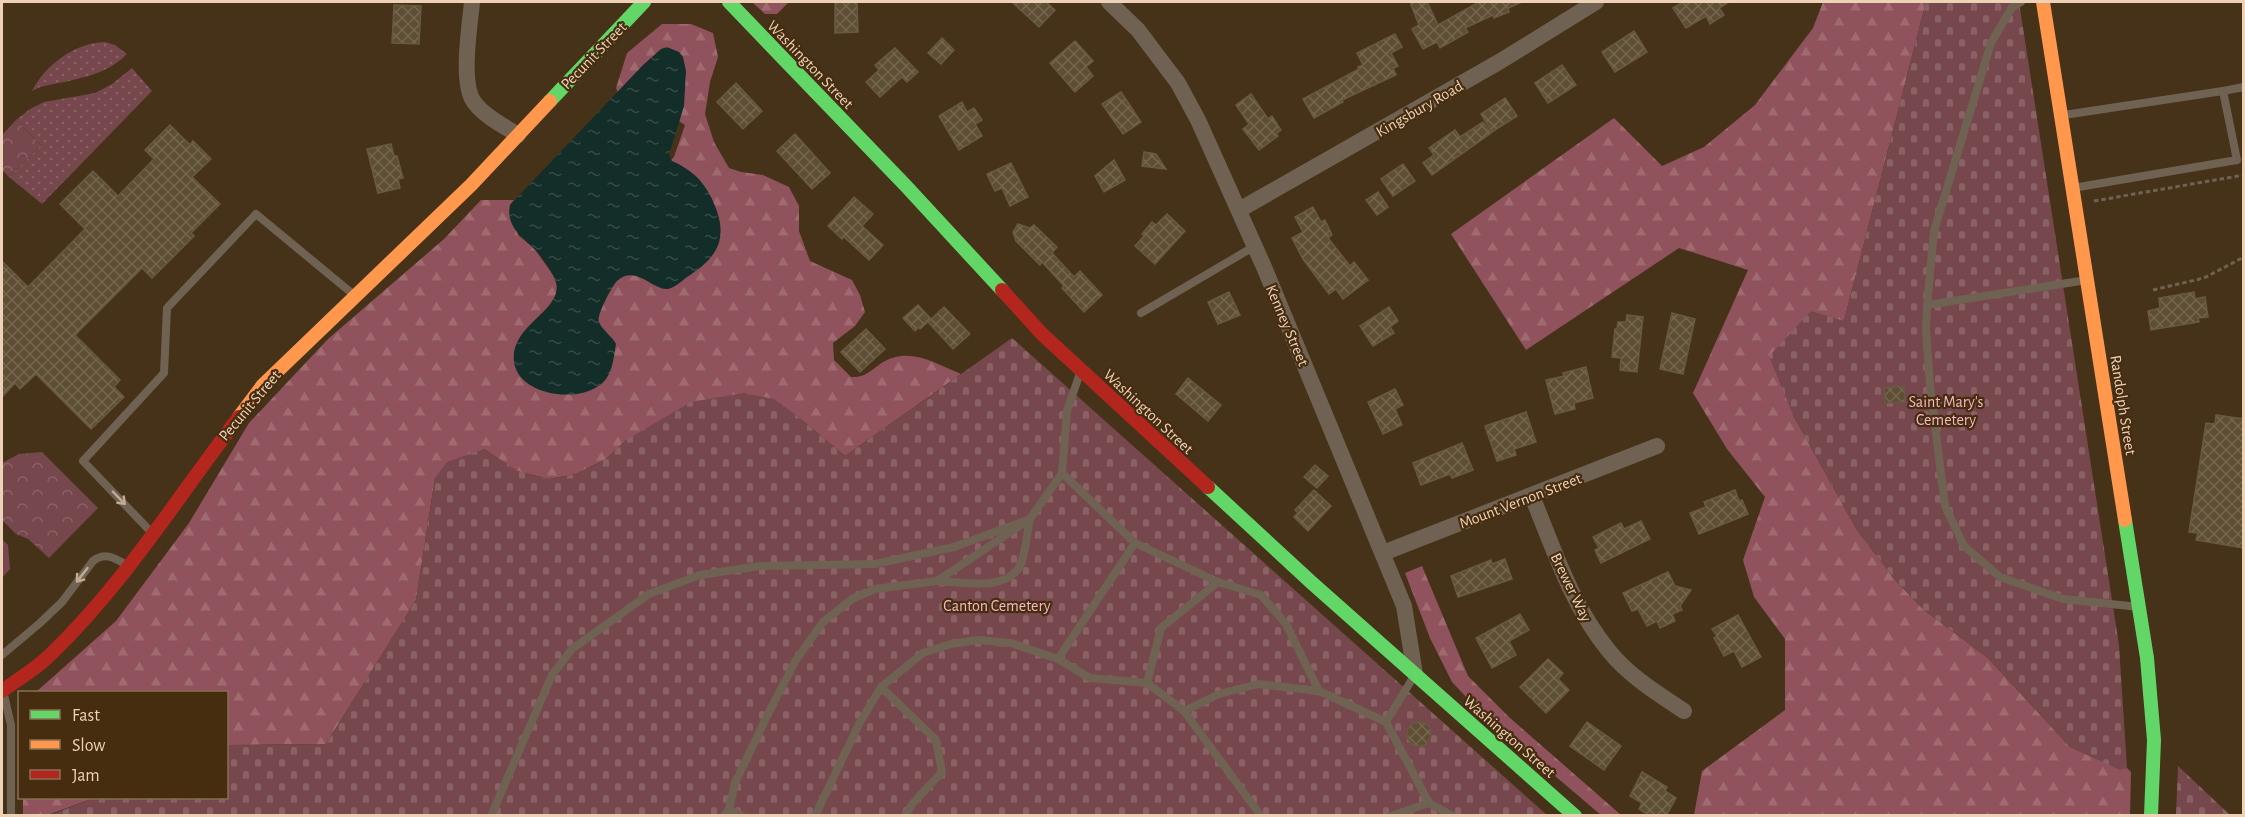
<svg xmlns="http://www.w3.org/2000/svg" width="2245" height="817" font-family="'Alegreya Sans',sans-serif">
	<defs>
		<pattern id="grass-dots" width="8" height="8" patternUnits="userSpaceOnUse" patternTransform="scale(1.5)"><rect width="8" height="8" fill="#76474d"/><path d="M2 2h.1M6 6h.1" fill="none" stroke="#8a6165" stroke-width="1.8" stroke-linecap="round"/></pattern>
		<pattern id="forest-firs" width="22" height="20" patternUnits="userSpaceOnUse" patternTransform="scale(1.5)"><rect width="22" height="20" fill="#90525c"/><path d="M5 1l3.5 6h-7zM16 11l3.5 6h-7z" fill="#a06a71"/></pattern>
		<pattern id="cemetery-stones" width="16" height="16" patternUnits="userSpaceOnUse" patternTransform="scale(1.5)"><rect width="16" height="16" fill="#76474d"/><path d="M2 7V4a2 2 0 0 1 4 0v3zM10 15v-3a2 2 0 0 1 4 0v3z" fill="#8a6165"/></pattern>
		<pattern id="park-crowns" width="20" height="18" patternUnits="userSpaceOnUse" patternTransform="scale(1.5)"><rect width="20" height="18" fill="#76474d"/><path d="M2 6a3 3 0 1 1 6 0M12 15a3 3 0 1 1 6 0" fill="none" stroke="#8a6165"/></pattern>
		<pattern id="water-ripples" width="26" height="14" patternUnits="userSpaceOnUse" patternTransform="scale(1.5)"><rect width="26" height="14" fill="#132d28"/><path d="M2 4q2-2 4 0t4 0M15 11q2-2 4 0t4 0" fill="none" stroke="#364b45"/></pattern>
		<pattern id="building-cross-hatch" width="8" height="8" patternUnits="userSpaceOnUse" patternTransform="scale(1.5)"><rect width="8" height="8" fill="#5d4e34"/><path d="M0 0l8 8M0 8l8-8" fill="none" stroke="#75674f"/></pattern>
	</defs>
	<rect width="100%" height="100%" fill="#453219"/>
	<!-- grass -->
	<g fill="url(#grass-dots)">
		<path d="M105 42 115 45 127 54C105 77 70 80 40 87L32 91C46 64 75 43 105 42Z"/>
		<polygon points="132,68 152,91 42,204 9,177 41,145 16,120 30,109 44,102 95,93 112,84"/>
	</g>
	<!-- forest -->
	<g fill="url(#forest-firs)">
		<polygon points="752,2 789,2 777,14 765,14"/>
		<polygon points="1823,2 1926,2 1844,321 1793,415 1857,530 1896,581 1924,610 1988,658 2070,747 2120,769 2127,768 2131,772 2130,815 1694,815 1702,771 1785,710 1785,639 1754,597 1743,560 1765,497 1727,449 1693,393 1748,270 1679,248 1526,350 1451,234 1614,118 1662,166 1704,147 1755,105 1813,28"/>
		<path d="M662 24H691L713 33 718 57 710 82 705 114 714 142 729 168 741 172 763 175 789 187 799 206V231L810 261 852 280 860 295 865 312 855 326 833 343 834 360 851 377C864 378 869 372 880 364 908 345 934 363 961 374L845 456 795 414 626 440 606 459 576 474 549 479 517 471 484 449 435 478 416 600 326 744 227 745 226 692H36L116 621 189 523 249 423 328 339 444 239 481 200H514L510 205 518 235 534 248 553 275 558 287 557 294 546 309 647 185 674 157 685 125 665 112 623 105 616 88 627 53Z"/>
		<polygon points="1422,566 1468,676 1509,717 1621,815 1601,815 1482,714 1452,682 1430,638 1405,573"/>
		<polygon points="23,798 94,798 48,815 23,815"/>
	</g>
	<!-- cemetery -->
	<g fill="url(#cemetery-stones)">
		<polygon points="1926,2 2019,2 2119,645 2127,768 2120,770 2070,747 1988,658 1924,610 1896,581 1857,530 1793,415 1769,356 1811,311 1844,321"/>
		<polygon points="1012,338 1547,815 48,816 94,798 226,798 227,745 326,744 416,600 435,478 447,462 484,449 518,471 549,479 576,474 606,459 626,440 691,402 744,393 774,399 795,414 845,456"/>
		<polygon points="2178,766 2230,815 2176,815"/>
	</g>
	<!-- park -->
	<g fill="url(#park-crowns)">
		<polygon points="16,120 41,145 9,177 2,170 2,135"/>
		<polygon points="42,452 98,508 49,558 28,539 16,534 2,520 2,463 19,454"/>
	</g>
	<!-- pitch -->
	<polygon fill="#76474d" points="2,539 8,545 10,569 2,578"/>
	<!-- water -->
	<path fill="url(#water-ripples)" d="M667 47 679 52 683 57 686 71 684 106 669 155 672 161C690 169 702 179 711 197 729 234 722 255 687 277 682 281 674 288 668 289 653 291 636 264 617 281 612 286 596 316 599 322 602 330 612 336 616 344 614 355 613 370 606 379 587 405 519 398 514 362 509 322 570 310 554 277 549 267 540 254 532 247 519 234 506 225 510 205L643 65 661 49Z"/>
	<!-- building -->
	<g fill="url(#building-cross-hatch)" stroke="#695941" stroke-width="1.5">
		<polygon points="835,2 857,2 858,32 835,33"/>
		<polygon points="1012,2 1046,2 1055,10 1039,27"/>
		<polygon points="1410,2 1427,2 1438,25 1479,2 1522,2 1508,8 1509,12 1494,18 1493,15 1465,28 1468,32 1440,48 1437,42 1423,49 1412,29 1419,25"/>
		<polygon points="1683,2 1729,2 1719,8 1724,15 1710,24 1706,16 1686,28 1673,8"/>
		<polygon points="394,5 421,6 419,44 392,43"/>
		<polygon points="1634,31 1647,52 1615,72 1602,52"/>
		<polygon points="1395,34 1402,47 1391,53 1398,66 1393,68 1396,75 1342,100 1343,102 1314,118 1303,99 1359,69 1358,67 1363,65 1357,53"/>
		<polygon points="942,38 954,50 941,64 928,53"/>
		<polygon points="1075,41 1093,61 1086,67 1093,76 1075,92 1050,63"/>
		<polygon points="895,48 918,72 907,82 902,77 880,97 866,82 879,70 875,65"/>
		<polygon points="1562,65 1576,85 1548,103 1535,83"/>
		<polygon points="736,83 762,111 743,129 717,102"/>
		<polygon points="1121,92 1141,122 1123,134 1102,104"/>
		<polygon points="1251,94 1268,119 1272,116 1281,130 1276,134 1278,136 1259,150 1243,129 1249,124 1236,105"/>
		<polygon points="1505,98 1517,116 1492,132 1481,114"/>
		<polygon points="962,102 967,112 974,108 982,120 975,124 982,136 959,150 939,116"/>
		<polygon points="1483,122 1491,133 1432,175 1423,163 1434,155 1429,148 1455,130 1460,137"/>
		<polygon points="170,125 190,145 193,141 211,159 192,177 220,204 191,233 194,236 152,278 142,268 75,335 120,380 114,387 124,397 91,429 36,374 20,389 15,383 2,397 2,261 28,287 85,229 60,204 93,171 118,196 154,159 145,150"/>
		<polygon points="795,134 830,173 812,189 777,151"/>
		<polygon points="391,144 394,156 397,156 403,178 398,179 400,188 378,193 367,149"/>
		<polygon points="1144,152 1156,154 1166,169 1142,166"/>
		<polygon points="1114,160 1125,180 1104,192 1095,176"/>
		<polygon points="1011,163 1028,197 1010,206 1002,188 995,191 987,174"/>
		<polygon points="1403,164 1415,181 1393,196 1381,179"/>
		<polygon points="1378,192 1388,207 1377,215 1366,200"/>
		<polygon points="854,197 873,214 862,226 883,245 869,260 844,237 842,239 828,226"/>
		<polygon points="1313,207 1321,222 1325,220 1332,235 1328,238 1350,266 1354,262 1368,280 1343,299 1336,289 1329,294 1303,259 1292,238 1303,232 1295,217"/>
		<polygon points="1167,214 1185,231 1155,264 1135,246 1144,236 1142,234 1152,222 1156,225"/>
		<polygon points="1018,224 1030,228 1034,225 1057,247 1052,253 1074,277 1080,271 1102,295 1084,312 1062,288 1064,286 1042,262 1040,265 1016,241 1013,232"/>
		<polygon points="1229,292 1240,315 1218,324 1208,302"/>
		<polygon points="2194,292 2195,299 2205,297 2208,317 2198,318 2199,322 2151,330 2148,311 2160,308 2159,298"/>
		<polygon points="918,305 931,319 920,329 919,327 915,331 903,318"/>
		<polygon points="944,307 970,334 953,349 928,322"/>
		<polygon points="1389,307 1398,321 1390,327 1394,333 1373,346 1360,326"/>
		<polygon points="1672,313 1695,319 1683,374 1660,369"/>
		<polygon points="1627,315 1643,317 1637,372 1620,370 1621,358 1612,357 1615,329 1617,329 1618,322 1626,322"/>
		<polygon points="866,329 885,349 860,372 841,352"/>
		<polygon points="1586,367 1593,398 1574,403 1575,409 1555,414 1546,380 1564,376 1563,373"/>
		<polygon points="1188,378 1221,405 1208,421 1176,394"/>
		<polygon points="1904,386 1905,402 1885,403 1884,388"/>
		<polygon points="1395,389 1403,405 1395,409 1402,425 1383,434 1368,402"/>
		<polygon points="1526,412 1536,442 1514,449 1516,455 1497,461 1485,426"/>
		<polygon points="2216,415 2244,419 2244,548 2196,540 2198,533 2189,532 2206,423 2215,424"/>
		<polygon points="1462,443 1473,470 1452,478 1450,474 1421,485 1413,463"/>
		<polygon points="1315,465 1328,476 1317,488 1304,477"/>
		<polygon points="1314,490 1331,506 1308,531 1294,517 1298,513 1295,510"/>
		<polygon points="1735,490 1739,501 1742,500 1748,514 1699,534 1690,513 1706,507 1704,502"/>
		<polygon points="1641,521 1650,539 1601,563 1595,550 1599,548 1593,537 1621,523 1624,529"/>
		<polygon points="1505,559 1512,579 1458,597 1451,576 1491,560 1492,564"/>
		<polygon points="1668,572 1675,586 1691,590 1680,606 1682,610 1672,614 1675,621 1660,628 1657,621 1647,626 1638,609 1632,611 1623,593"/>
		<polygon points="1520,614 1529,630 1509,641 1516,655 1492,668 1476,638"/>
		<polygon points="1738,615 1761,657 1742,667 1734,651 1724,656 1714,638 1717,636 1712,629"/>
		<polygon points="1548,659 1563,673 1558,679 1569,690 1546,713 1520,687"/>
		<polygon points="1587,722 1621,746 1604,770 1570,746"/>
		<circle cx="1419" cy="734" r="12"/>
		<polygon points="1642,772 1667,787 1665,791 1676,798 1666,816 1650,816 1639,809 1642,803 1630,796"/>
	</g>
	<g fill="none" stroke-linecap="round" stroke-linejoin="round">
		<!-- path -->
		<g stroke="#6f6252" stroke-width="3" stroke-dasharray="4.5 3" stroke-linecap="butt">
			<polyline points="2094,201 2244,175"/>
			<polyline points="2153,290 2204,278 2244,257"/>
		</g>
		<!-- lane -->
		<g stroke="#706253" stroke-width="8">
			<polyline points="2021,2 2012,7 1991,43 1934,231 1927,305 2087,280"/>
			<polyline points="2064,115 2223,91"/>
			<polyline points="2073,188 2237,160 2223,91 2244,87"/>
			<polyline points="1927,305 1926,330 1930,385 1945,506 1964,546 2000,577 2063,599 2139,607"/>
			<polyline points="1141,313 1255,246"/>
			<polyline points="1062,473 1135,543 1218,582 1261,595 1286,624 1319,691 1258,684 1219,694 1184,711 1261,816"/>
			<polyline points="153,534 83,461 164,373 167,308 256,214 354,295"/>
			<path d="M937 581C962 582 1012 593 1022 561 1026 548 1027 533 1030 519"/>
			<path d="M2 655 40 623 62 602 93 561C106 551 116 559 128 566"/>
			<polyline points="1058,659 1090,678 1147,683 1161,628 1218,582"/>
			<polyline points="1147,683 1184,711"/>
			<polyline points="3,691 11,725 11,816"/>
			<polyline points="1319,691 1386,722"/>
			<polyline points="1429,803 1453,816"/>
			<polyline points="729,809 742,816"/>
			<polyline points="491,816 552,675 572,649 649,594 700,575 760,566 875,564 954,547 1030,519"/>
			<polyline points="724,816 729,809 735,783 770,710 796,660 823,622 852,599 875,589 937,581 1030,519 1062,473 1067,411 1080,373"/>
			<polyline points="815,816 859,724 881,687"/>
			<polyline points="905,816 913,803 942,772 936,740 881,687 923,653 951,644 978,640 1011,643 1058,659 1135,543"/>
			<polyline points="1391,816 1429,803 1386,722 1414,676"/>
		</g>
		<!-- street -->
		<g stroke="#706253" stroke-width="16">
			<path d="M472 2C470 25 460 83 474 102 484 116 504 126 518 135"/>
			<polyline points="1109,2 1138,30 1178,83 1198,120 1264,267 1404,606 1415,674"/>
			<polyline points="1239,210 1499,62 1596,2"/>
			<path d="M1532 496C1554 550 1572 606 1609 651 1629 676 1658 694 1684 711"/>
			<polyline points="1383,553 1657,446"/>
		</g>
		<!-- fast -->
		<g stroke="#63d668" stroke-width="14">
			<polyline points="729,2 906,186 1002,290"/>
			<polyline points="550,101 644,2"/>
			<polyline points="1208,487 1312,583 1575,816"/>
			<polyline points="2125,520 2147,658 2154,740 2151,816"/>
		</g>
		<!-- slow -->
		<g stroke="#ff974d" stroke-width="14">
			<polyline points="2043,2 2125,520"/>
			<polyline points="239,417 263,385 471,185 550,101"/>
		</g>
		<!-- jam -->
		<g stroke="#b3261e" stroke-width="14">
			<polyline points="1002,290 1042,334 1208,487"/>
			<path d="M2 691C18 679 36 669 50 655 124 584 177 498 239 417"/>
		</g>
	</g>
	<!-- one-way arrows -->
	<defs><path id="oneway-shaft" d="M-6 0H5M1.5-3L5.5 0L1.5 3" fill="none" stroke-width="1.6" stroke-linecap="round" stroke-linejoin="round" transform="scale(1.5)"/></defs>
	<g stroke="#c2ab95">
		<use href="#oneway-shaft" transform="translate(119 498) rotate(46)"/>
		<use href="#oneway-shaft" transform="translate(82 575) rotate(128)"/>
	</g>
	<g text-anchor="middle" stroke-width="4.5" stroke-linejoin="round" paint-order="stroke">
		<!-- street labels -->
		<g font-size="16" fill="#eed2b8" stroke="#462d10">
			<text transform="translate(593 55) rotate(-46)" y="6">Pecunit Street</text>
			<text transform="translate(811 64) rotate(46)" y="6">Washington Street</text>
			<text transform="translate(1419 108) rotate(-30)" y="6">Kingsbury Road</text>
			<text transform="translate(1288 325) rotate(67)" y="6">Kenney Street</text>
			<text transform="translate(249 405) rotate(-50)" y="6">Pecunit Street</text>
			<text transform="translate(2124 405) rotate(81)" y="6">Randolph Street</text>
			<text transform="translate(1149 411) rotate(43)" y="6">Washington Street</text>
			<text transform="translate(1520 500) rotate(-21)" y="6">Mount Vernon Street</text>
			<text transform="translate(1572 587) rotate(64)" y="6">Brewer Way</text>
			<text transform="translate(1510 736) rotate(41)" y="6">Washington Street</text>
		</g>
		<!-- park labels -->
		<g font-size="16" fill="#f6b8c4" stroke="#462d10">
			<text x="1946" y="407">Saint Mary's<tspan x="1946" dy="18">Cemetery</tspan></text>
			<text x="997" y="611">Canton Cemetery</text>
		</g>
	</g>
	<!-- border -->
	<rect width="2245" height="817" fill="none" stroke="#eed2b8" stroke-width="6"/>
	<!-- legend -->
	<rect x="18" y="691" width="210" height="108" fill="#462d10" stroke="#896f53" stroke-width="1.5"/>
	<rect x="30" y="710" width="30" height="9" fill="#63d668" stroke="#896f53" stroke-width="1.5"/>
	<text x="72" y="721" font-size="18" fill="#eed2b8">Fast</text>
	<rect x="30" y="740" width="30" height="9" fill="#ff974d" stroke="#896f53" stroke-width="1.5"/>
	<text x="72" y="751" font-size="18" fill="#eed2b8">Slow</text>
	<rect x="30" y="770" width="30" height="9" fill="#b3261e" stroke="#896f53" stroke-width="1.5"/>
	<text x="72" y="781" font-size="18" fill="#eed2b8">Jam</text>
</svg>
